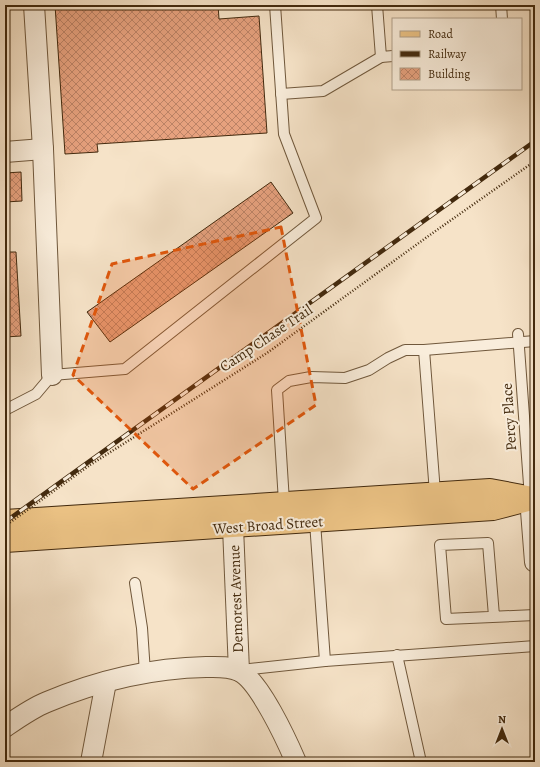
<svg xmlns="http://www.w3.org/2000/svg" width="540" height="767" font-family="Alegreya,serif">
	<defs>
		<pattern id="building-cross-hatch" width="8" height="8" patternUnits="userSpaceOnUse"><rect width="8" height="8" fill="#e6a17e"/><path d="M0 0l8 8M0 8l8-8" fill="none" stroke="#bc8366"/></pattern>
	</defs>
	<rect width="100%" height="100%" fill="#f6e3c8"/>
	<filter id="stains"><feTurbulence type="fractalNoise" baseFrequency=".005" numOctaves="4"/><feColorMatrix values="0 0 0 0 .2 0 0 0 0 .09 0 0 0 0 .02 0 0 0 .5 -.17"/></filter>
	<radialGradient id="worn" r=".72"><stop offset=".6" stop-color="#630" stop-opacity="0"/><stop offset="1" stop-color="#630" stop-opacity=".3"/></radialGradient>
	<!-- building -->
	<g fill="url(#building-cross-hatch)" stroke="#432a0e">
		<polygon points="55,5 218,5 219,19 259,16 267,133 97,144 98,152 65,154"/>
		<polygon points="21,172 22,201 5,202 5,173"/>
		<polygon points="271,182 293,213 110,342 87,312"/>
		<polygon points="5,252 16,252 21,336 5,337"/>
	</g>
	<g fill="none" stroke-linecap="round" stroke-linejoin="round">
		<defs>
			<g id="lane">
				<polyline points="377,5 381,57 393,56"/>
				<polyline points="501,5 502,19"/>
				<polyline points="281,94 323,91 381,57"/>
				<polyline points="518,334 530,498"/>
				<polyline points="424,350 435,493"/>
				<polyline points="5,410 36,394 52,375 125,369 316,218 284,134 275,5"/>
				<polyline points="284,502 277,390 289,381 311,377 345,378 369,370 388,358 405,350 424,350 535,341"/>
				<polyline points="315,522 325,661"/>
				<polyline points="135,583 142,628 145,673"/>
				<polyline points="494,616 488,543 440,545 446,619 535,615"/>
				<polyline points="397,655 421,762"/>
				<polyline points="241,670 325,661 535,646"/>
			</g>
			<g id="street">
				<polyline points="34,5 43,149 52,375"/>
				<polyline points="5,152 43,149"/>
				<polyline points="530,498 535,562"/>
				<polyline points="233,527 239,671"/>
				<path d="M5 727C18 718 32 708 47 702 97 681 152 668 206 667 216 667 229 666 239 671 259 680 287 741 296 762"/>
				<polyline points="91,762 106,682"/>
			</g>
			<g id="primary">
				<polyline points="5,521 490,490 527,497"/>
				<polyline points="5,541 493,509 535,498"/>
			</g>
		</defs>
		<!-- lane casing -->
		<use href="#lane" stroke="#70583c" stroke-width="12"/>
		<!-- street casing -->
		<use href="#street" stroke="#70583c" stroke-width="22"/>
		<!-- primary casing -->
		<use href="#primary" stroke="#432a0e" stroke-width="24"/>
		<!-- path -->
		<polyline stroke="#432a0e" stroke-width="2.5" stroke-dasharray="1 2" stroke-linecap="butt" points="90,465 267,353 427,237 535,161"/>
		<!-- lane -->
		<use href="#lane" stroke="#f9eddb" stroke-width="10"/>
		<!-- street -->
		<use href="#street" stroke="#f9eddb" stroke-width="20"/>
		<!-- primary -->
		<use href="#primary" stroke="#ebc284" stroke-width="22"/>
		<defs>
			<polyline id="rail" points="5,522 535,141"/>
		</defs>
		<!-- rail casing -->
		<use href="#rail" stroke="#432a0e" stroke-width="4.5"/>
		<!-- rail -->
		<use href="#rail" stroke="#f9eddb" stroke-width="3" stroke-dasharray="9" stroke-linecap="butt"/>
		<!-- path-bridge -->
		<polyline stroke="#432a0e" stroke-width="2.5" stroke-dasharray="1 2" stroke-linecap="butt" points="5,526 90,465"/>
	</g>
	<!-- marked area -->
	<path fill="#e0570c" fill-opacity="0.2" stroke="#e0570c" stroke-width="3" stroke-dasharray="8 5" stroke-linejoin="round" d="M281 227 316 405 193 489 73 375 112 264Z"/>
	<g text-anchor="middle" stroke-width="4" stroke-linejoin="round" paint-order="stroke">
		<!-- street labels -->
		<g font-size="15" fill="#432a0e" stroke="#f9eddb">
			<text transform="translate(266 338) rotate(-34)" y="5">Camp Chase Trail</text>
			<text transform="translate(509 417) rotate(-94)" y="5">Percy Place</text>
			<text transform="translate(268 525) rotate(-4)" y="5">West Broad Street</text>
			<text transform="translate(236 599) rotate(-92)" y="5">Demorest Avenue</text>
		</g>
	</g>
	<!-- margin -->
	<rect width="540" height="767" fill="none" stroke="#f6e3c8" stroke-width="20"/>
	<rect x="6" y="6" width="528" height="755" fill="none" stroke="#432a0e" stroke-width="2"/>
	<rect x="10" y="10" width="520" height="747" fill="none" stroke="#432a0e"/>
	<!-- legend -->
	<rect x="392" y="18" width="130" height="72" fill="#f9eddb" stroke="#b09f89"/>
	<rect x="400" y="31" width="20" height="6" fill="#ebc284" stroke="#b09f89"/>
	<text x="428" y="38" font-size="12" fill="#432a0e">Road</text>
	<rect x="400" y="51" width="20" height="6" fill="#432a0e" stroke="#b09f89"/>
	<text x="428" y="58" font-size="12" fill="#432a0e">Railway</text>
	<rect x="400" y="68" width="20" height="12" fill="url(#building-cross-hatch)" stroke="#b09f89"/>
	<text x="428" y="78" font-size="12" fill="#432a0e">Building</text>
	<!-- north arrow -->
	<g transform="translate(502 729)" stroke="#f9eddb" stroke-width="3" paint-order="stroke">
	<path d="M0-3L7 15L0 10L-7 15Z" fill="#432a0e"/>
	<text y="-6" font-size="11" font-weight="bold" text-anchor="middle" fill="#432a0e">N</text>
	</g>
	<rect width="100%" height="100%" filter="url(#stains)"/>
	<rect width="100%" height="100%" fill="url(#worn)"/>
</svg>
